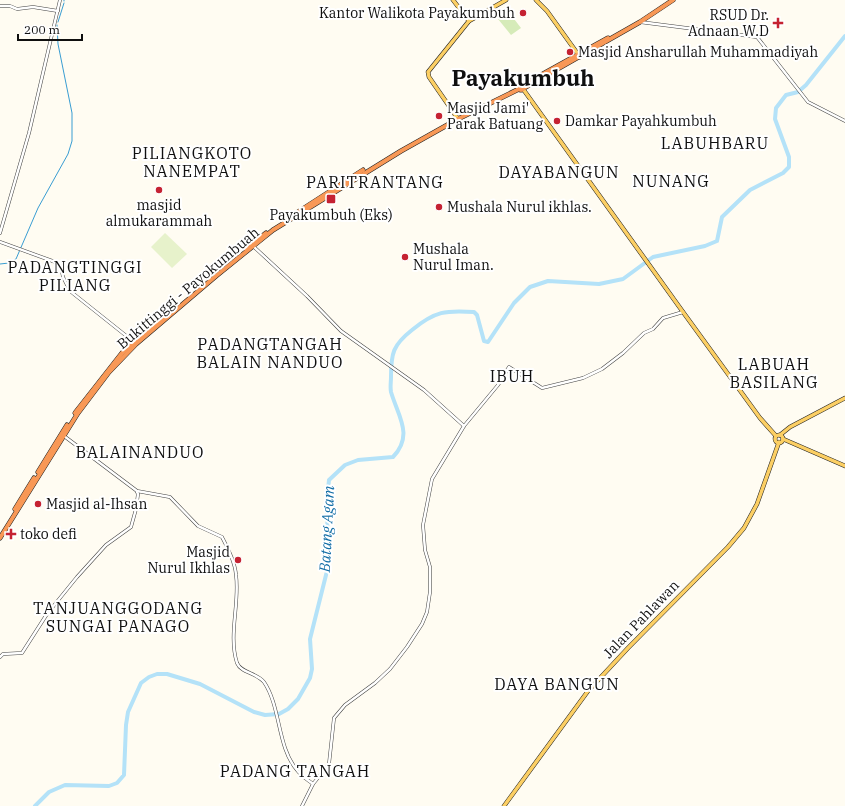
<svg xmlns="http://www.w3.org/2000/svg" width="845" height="806" font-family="'IBM Plex Serif',serif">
	<rect width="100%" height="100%" fill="#fffcf2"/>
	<!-- green -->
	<polygon fill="#d6ebb9" points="508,11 521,28 511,35 498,19"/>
	<!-- pitch -->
	<polygon fill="#e7f2cb" points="165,233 187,254 172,268 151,247"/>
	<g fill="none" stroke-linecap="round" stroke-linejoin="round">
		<!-- stream -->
		<g stroke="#399dd2" stroke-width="1">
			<polyline points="64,1 64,0"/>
			<polyline points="58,22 64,3"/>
			<polyline points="0,264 9,263 16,259 38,208 68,154 72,141 72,113 58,44 57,25"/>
		</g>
		<!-- river -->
		<path stroke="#b4e2f8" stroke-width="4" d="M35 806 49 792 65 785 109 786 117 783 124 775 126 725 128 712 141 683 149 677 157 674H167L200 684 254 712 265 715 279 714 288 709 298 699 310 678 312 669 310 639 328 567 327 499 329 480 345 465 358 460 393 457C414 435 398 416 391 392 390 387 391 382 391 377 391 353 393 345 412 330 435 311 446 310 474 312L477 315 484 341 488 342 514 303 530 287 548 281 599 284 623 279 653 257 705 246 717 241 722 217 750 190 783 173 789 167V157L775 119 776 108 786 95 798 92 806 85 845 36"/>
		<defs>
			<g id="minor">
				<polyline points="0,6 10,6 17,9 33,7 58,11"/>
				<polyline points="640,22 757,37 808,102 845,121"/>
				<polyline points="0,233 29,133 60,0"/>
				<polyline points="0,242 58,263 61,267 63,277 70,291 134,342"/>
				<polyline points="253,246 307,296 341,331 424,390 464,426"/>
				<path d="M64 436 137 491 170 497 198 526 222 537C228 549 235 562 236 575 240 603 228 635 237 663 241 673 257 673 264 682 281 707 277 747 297 770 301 776 308 780 313 784"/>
				<polyline points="0,657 3,654 22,653 47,614 77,577 106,545 131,527 136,509 138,494 137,492"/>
				<polyline points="302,806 313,784 329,764 334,718 345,705 375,683 390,669 407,647 422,624 427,612 430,592 430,567 425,550 423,525 432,479 464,426 498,385 509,367 542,388 583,378 602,369 623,353 644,333 653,329 663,318 683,312"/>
			</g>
			<g id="major">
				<polyline points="453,0 469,21"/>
				<polyline points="536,0 547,11 580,57"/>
				<polyline points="523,89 683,312 760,418 776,436"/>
				<polyline points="458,119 429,77 428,72 469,21 506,0"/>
				<polyline points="780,435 790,427 845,398"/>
				<circle cx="779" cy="439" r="4"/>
				<polyline points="783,439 845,466"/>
				<polyline points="504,806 588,691 628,648 728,547 744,528 757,504 779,442"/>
			</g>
			<g id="highway">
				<circle cx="521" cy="87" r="3"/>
				<polyline points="523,85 608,38"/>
				<polyline points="524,88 640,22 673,0"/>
				<polyline points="298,212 363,170"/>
				<polyline points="246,249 266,233"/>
				<polyline points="75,413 122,353 175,308"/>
				<polyline points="38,472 67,425"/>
				<polyline points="15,509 34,478"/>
				<polyline points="0,538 78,413 109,372 136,344 216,276 273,230 401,151 458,119 519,89"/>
			</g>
		</defs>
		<!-- minor casing -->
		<use href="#minor" stroke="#424242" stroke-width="3.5"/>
		<!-- major casing -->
		<use href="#major" stroke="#202020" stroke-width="4.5"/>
		<!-- highway casing -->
		<use href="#highway" stroke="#202020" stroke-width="5"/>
		<!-- minor -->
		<use href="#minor" stroke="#fff" stroke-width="2.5"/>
		<!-- major -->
		<use href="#major" stroke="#fccf64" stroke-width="3.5"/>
		<!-- highway -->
		<use href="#highway" stroke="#f89856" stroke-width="4"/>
	</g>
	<!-- markers -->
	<g fill="#c52232" stroke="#fff" stroke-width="1.5">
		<circle cx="523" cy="13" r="4"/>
		<path d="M776 17h4v4h4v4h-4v4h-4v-4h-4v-4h4z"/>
		<circle cx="570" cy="52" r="4"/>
		<circle cx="439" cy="116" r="4"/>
		<circle cx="557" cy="121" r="4"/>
		<circle cx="159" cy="190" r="4"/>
		<rect x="326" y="194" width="10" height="10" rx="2"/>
		<circle cx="439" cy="207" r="4"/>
		<circle cx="405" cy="257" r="4"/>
		<circle cx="38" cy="504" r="4"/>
		<path d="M9 528h4v4h4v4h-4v4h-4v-4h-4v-4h4z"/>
		<circle cx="238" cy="560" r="4"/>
	</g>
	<g text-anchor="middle" stroke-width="4" stroke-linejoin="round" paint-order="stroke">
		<!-- poi labels -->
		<g font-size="14" fill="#0f0f0f" stroke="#fff" text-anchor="start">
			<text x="515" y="18" text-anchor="end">Kantor Walikota Payakumbuh</text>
			<text x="769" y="20" text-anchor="end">RSUD Dr.<tspan x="769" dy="16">Adnaan W.D</tspan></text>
			<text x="578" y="57">Masjid Ansharullah Muhammadiyah</text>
			<text x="447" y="113">Masjid Jami'<tspan x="447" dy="16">Parak Batuang</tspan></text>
			<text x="565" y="126">Damkar Payahkumbuh</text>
			<text x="159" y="210" text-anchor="middle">masjid<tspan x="159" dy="16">almukarammah</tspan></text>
			<text x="447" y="212">Mushala Nurul ikhlas.</text>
			<text x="331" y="220" text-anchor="middle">Payakumbuh (Eks)</text>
			<text x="413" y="254">Mushala<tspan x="413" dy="16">Nurul Iman.</tspan></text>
			<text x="46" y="509">Masjid al-Ihsan</text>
			<text x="20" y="539">toko defi</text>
			<text x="230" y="557" text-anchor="end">Masjid<tspan x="230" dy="16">Nurul Ikhlas</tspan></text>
		</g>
		<!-- street labels -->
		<g font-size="14" fill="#0f0f0f" stroke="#fff">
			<text transform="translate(188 288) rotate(-40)" y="5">Bukittinggi - Payokumbuah</text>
			<text transform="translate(641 619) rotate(-46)" y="5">Jalan Pahlawan</text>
		</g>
		<!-- water labels -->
		<g font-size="15" font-style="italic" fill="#136ea6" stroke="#fff">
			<text transform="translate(327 529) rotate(-87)" y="5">Batang Agam</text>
		</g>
		<!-- quarter labels -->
		<g font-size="16" letter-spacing="1" fill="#0f0f0f" stroke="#fff">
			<text x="715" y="149">LABUHBARU</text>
			<text x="192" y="159">PILIANGKOTO<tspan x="192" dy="18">NANEMPAT</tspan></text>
			<text x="559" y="178">DAYABANGUN</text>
			<text x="671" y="187">NUNANG</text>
			<text x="375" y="188">PARITRANTANG</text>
			<text x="75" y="273">PADANGTINGGI<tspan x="75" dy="18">PILIANG</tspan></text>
			<text x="270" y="350">PADANGTANGAH<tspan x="270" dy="18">BALAIN NANDUO</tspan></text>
			<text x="774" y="370">LABUAH<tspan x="774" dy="18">BASILANG</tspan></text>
			<text x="512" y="382">IBUH</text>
			<text x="140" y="458">BALAINANDUO</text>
			<text x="118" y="614">TANJUANGGODANG<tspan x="118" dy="18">SUNGAI PANAGO</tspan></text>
			<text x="557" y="690">DAYA BANGUN</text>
			<text x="295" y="777">PADANG TANGAH</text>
		</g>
		<!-- town labels -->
		<g font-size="22" font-weight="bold" fill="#0f0f0f" stroke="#fff">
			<text x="523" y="86">Payakumbuh</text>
		</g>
	</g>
	<!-- scale -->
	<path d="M18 34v6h64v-6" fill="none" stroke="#0f0f0f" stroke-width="2"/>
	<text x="24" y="34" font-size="12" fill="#0f0f0f" stroke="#ffffff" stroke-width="3" paint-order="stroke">200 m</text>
</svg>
